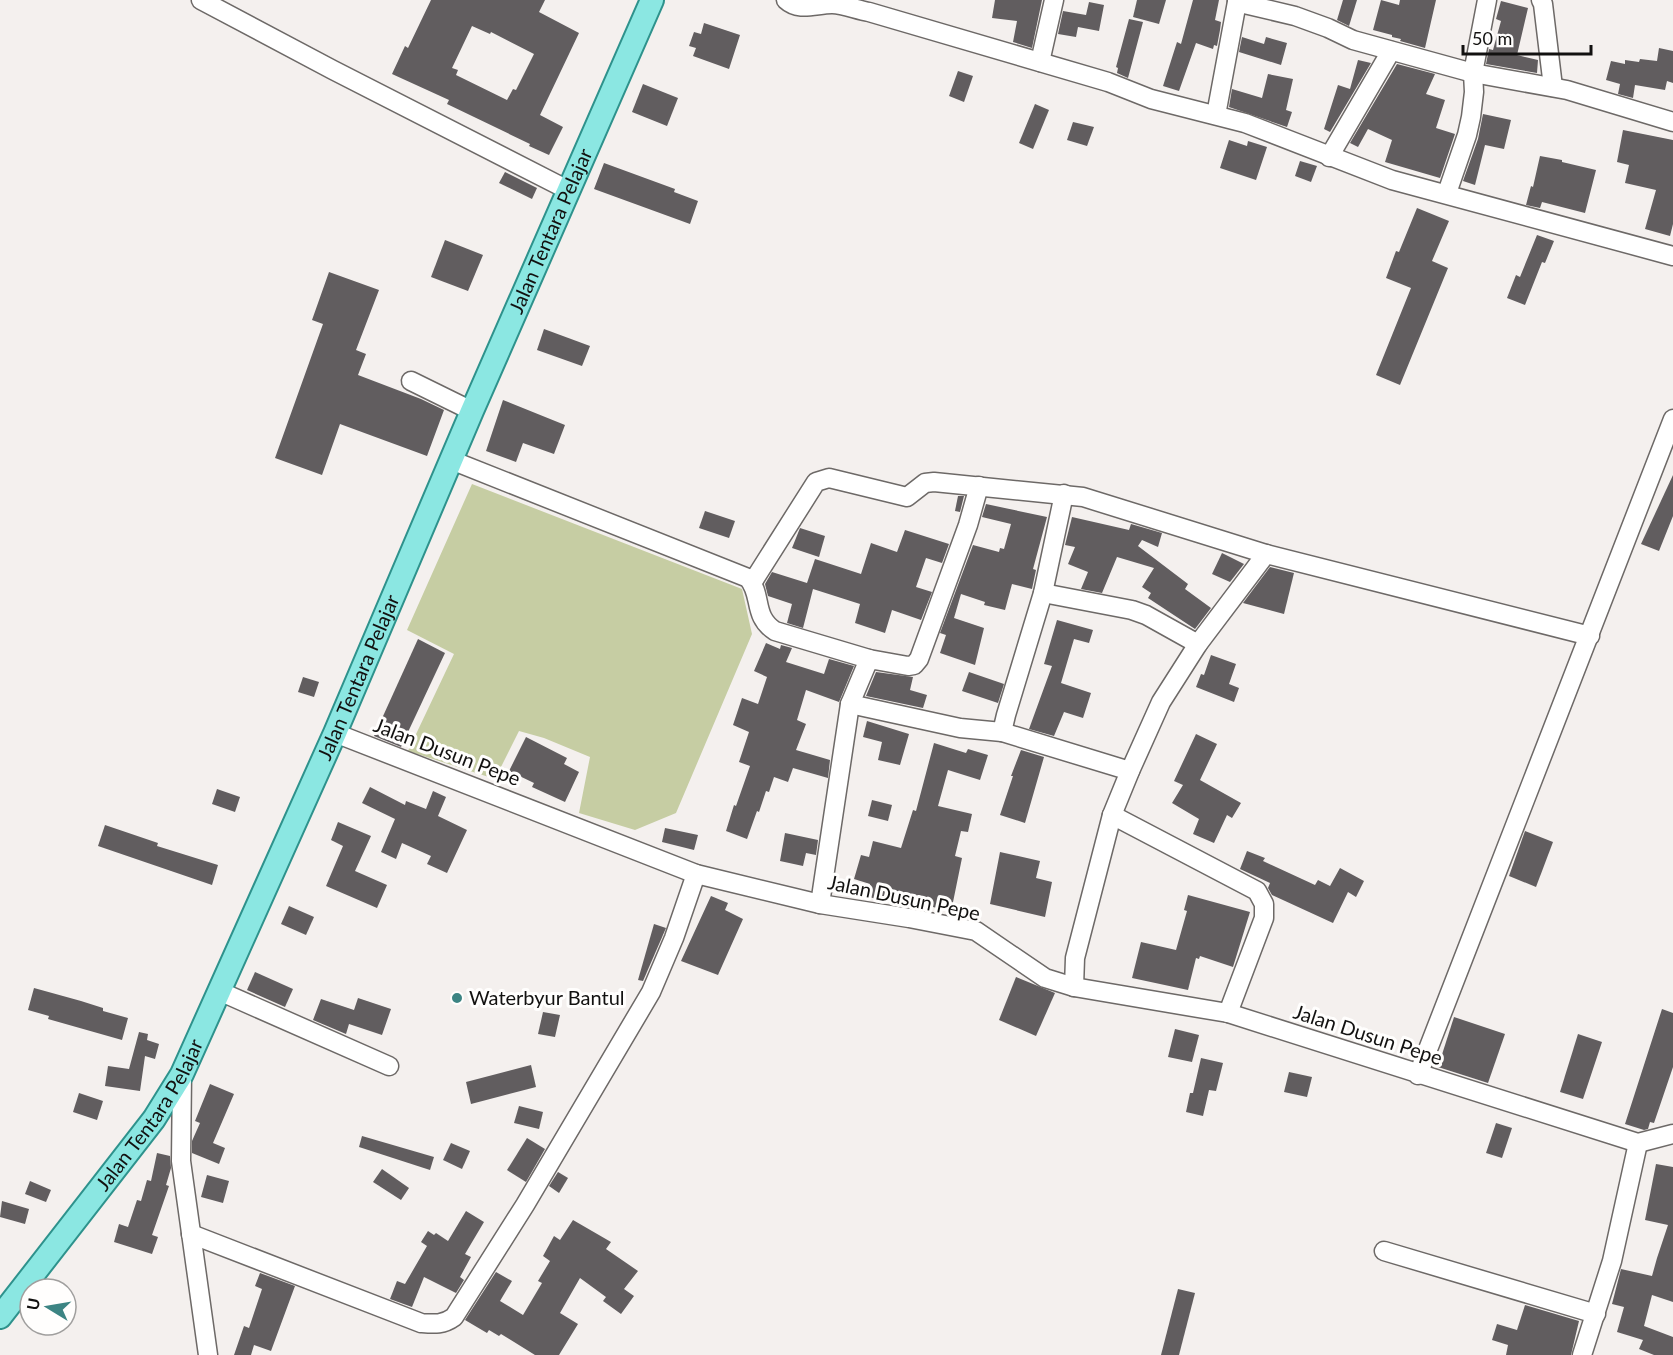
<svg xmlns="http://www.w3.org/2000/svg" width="1673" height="1355" font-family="Lato,sans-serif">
	<rect width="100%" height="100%" fill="#f4f0ee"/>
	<!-- green -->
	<polygon fill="#c6cda3" points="472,484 742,589 752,634 676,813 635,830 579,813 590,757 544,738 519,731 495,779 408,751 454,654 407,630"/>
	<!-- building -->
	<g fill="#615d5f" fill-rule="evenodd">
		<path d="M431 0H545L539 12 579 33 540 115 563 127 549 155 529 146 530 144 447 104 449 100 392 74 405 46 408 48ZM472 26 490 34 491 32 534 54 516 90 513 89 507 100 456 75 458 70 452 68Z"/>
		<polygon points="995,0 1042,0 1032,48 1013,42 1017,21 992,18"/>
		<polygon points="1137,0 1166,0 1159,24 1133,17"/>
		<polygon points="1193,0 1219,0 1215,20 1221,22 1220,30 1217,46 1214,45 1213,49 1196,43 1179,91 1163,86 1177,42 1181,44"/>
		<polygon points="1343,0 1357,0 1349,26 1337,20"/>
		<polygon points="1381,0 1399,5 1400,0 1436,0 1425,48 1400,41 1401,39 1392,37 1392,35 1373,30"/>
		<polygon points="1501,1 1528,8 1517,55 1538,60 1537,73 1486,64 1489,49 1493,50 1501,21 1496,19"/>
		<polygon points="1089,2 1104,5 1099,31 1078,27 1076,37 1058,34 1063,11 1086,15"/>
		<polygon points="1129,19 1143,22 1128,78 1117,73 1118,68 1116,67"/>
		<polygon points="704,23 740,35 729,69 693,56 696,48 689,46 694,32 701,34"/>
		<polygon points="1242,37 1264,44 1266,37 1287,43 1281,65 1239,52"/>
		<polygon points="1659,48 1673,51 1673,83 1667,81 1665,90 1635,85 1633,98 1618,94 1620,84 1606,80 1611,61 1625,64 1625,60 1639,62 1640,59 1657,61"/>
		<polygon points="1358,60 1371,63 1330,132 1324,129 1338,85 1350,89"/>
		<polygon points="1397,64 1435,74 1426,94 1445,100 1436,128 1455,134 1440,178 1385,162 1392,140 1368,129 1358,147 1350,143"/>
		<polygon points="958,71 973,76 964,102 949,96"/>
		<polygon points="1268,74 1293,79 1286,110 1292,112 1287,127 1229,107 1232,89 1262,98"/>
		<polygon points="643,84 678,98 667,126 632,112"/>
		<polygon points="1035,104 1049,110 1033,149 1019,143"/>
		<polygon points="1483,114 1511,120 1504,149 1485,145 1475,185 1463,181 1478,139"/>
		<polygon points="1073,122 1094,127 1087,146 1067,140"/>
		<polygon points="1623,130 1673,140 1673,224 1670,236 1645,229 1656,190 1625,183 1629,165 1617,162"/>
		<polygon points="1229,140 1247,146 1248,141 1267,147 1256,180 1220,168"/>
		<polygon points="1540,156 1562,160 1562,162 1596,170 1585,213 1542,202 1540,208 1526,205 1531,186 1533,187"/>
		<polygon points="1300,161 1317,166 1311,182 1295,176"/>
		<polygon points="604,163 675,189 674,192 698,201 690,224 594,189"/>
		<polygon points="505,172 537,188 532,199 499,183"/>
		<polygon points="1417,208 1449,221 1432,261 1448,268 1400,385 1376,375 1411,288 1386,278 1396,251 1399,252"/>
		<polygon points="1537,235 1554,241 1545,263 1542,262 1525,305 1507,298 1516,275 1520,277"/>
		<polygon points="445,240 483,255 468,291 431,277"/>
		<polygon points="329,272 379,290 356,350 366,354 358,375 421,399 444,410 427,456 340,424 322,475 275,458 323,324 312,320"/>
		<polygon points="544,329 590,346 582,366 537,350"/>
		<polygon points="503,400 565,425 554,454 523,443 516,462 486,451"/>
		<polygon points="1673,475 1673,516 1659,551 1641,544"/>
		<polygon points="958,496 964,496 960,512 955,511"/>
		<polygon points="986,504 1047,517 1033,569 1036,570 1032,589 1012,584 1005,610 984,605 985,602 961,594 954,618 984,628 975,665 940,653 946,635 940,633 973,545 999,552 1000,548 1004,549 1011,524 982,517"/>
		<polygon points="705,511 735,521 729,538 699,528"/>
		<polygon points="1072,517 1129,530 1131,524 1162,533 1158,547 1142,540 1138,546 1188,584 1185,589 1211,608 1195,629 1148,598 1151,593 1142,587 1154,568 1117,557 1102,593 1081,589 1088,572 1068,564 1075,547 1065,545"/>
		<polygon points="800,528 825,536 819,557 792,548"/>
		<polygon points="905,530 949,544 942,563 926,558 916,587 932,592 921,620 892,610 885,633 855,623 860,604 813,589 803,628 787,623 792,604 768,596 765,584 772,572 807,583 815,559 861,574 871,543 897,552"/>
		<polygon points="1222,553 1244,564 1230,582 1212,574"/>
		<polygon points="1270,567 1294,573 1284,614 1243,603"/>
		<polygon points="1057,620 1093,630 1089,643 1074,639 1061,683 1091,693 1083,718 1064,712 1054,736 1029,729 1052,666 1044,664"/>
		<polygon points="418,639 445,653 401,747 374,736"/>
		<polygon points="766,643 780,649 781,645 792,648 786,662 824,674 829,659 854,666 839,702 806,690 797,720 806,724 796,750 830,760 828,778 793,768 788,782 774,777 769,792 766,791 759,812 757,811 747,839 726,831 734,805 736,806 750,766 739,762 749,732 733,725 742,698 758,704 767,677 754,671"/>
		<polygon points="1211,655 1236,664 1229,684 1239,688 1234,702 1196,687 1201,674 1204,675"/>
		<polygon points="876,672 913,677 910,690 927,695 923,708 866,696"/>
		<polygon points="969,672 1004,684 998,703 962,691"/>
		<polygon points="303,677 319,682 314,697 298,692"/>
		<polygon points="867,721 909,734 900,765 878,760 882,742 863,737"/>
		<polygon points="1196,734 1217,744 1200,780 1241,803 1232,818 1227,815 1214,843 1193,834 1199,819 1172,803 1183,785 1174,781"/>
		<polygon points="526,737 567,758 564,764 579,772 565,802 532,787 534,783 509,771"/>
		<polygon points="934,743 966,753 968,749 988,755 980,780 948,770 938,806 972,814 968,832 961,831 955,856 962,858 952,907 942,905 941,909 925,905 925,903 885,891 883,901 866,896 870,884 854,879 861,855 869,857 873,841 901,848 913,810 916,811"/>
		<polygon points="1021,750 1044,757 1025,823 1000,815 1013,776 1011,776"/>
		<polygon points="370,787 405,805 406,801 426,809 433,791 446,797 438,816 467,830 447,873 427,864 431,856 402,843 396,859 381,852 395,819 362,803"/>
		<polygon points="217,789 240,797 235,812 212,804"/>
		<polygon points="872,800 892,805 888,821 868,816"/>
		<polygon points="338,822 371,836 355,871 387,885 377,908 326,886 343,846 331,840"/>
		<polygon points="105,825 158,843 157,846 218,865 212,885 98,846"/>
		<polygon points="665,828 698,835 694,850 662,842"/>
		<polygon points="1525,831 1553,842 1536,887 1509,876"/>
		<polygon points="785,833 818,840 816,855 806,853 803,866 780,861"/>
		<polygon points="1247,851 1265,858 1263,861 1315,885 1318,880 1330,886 1340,868 1364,881 1356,897 1348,892 1333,923 1272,895 1268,888 1270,883 1240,869"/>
		<polygon points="1000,852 1040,861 1036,878 1052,882 1045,917 990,904"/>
		<polygon points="1188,895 1250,912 1233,967 1200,956 1199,959 1196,958 1188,990 1132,978 1141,942 1176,950 1187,911 1184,910"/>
		<polygon points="711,896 728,903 725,910 743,919 718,975 681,961"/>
		<polygon points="289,906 314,917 306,935 281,924"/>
		<polygon points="654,924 666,928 643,981 638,980"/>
		<polygon points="255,972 293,989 285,1007 247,990"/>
		<polygon points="1016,977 1055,993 1036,1036 999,1020"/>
		<polygon points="34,988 81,1001 103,1008 103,1011 128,1018 122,1040 48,1019 49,1016 28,1010"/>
		<polygon points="358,998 391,1009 382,1035 349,1024 346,1034 313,1020 321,999 354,1010"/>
		<polygon points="1662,1009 1673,1013 1673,1067 1654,1123 1650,1122 1648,1129 1644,1130 1625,1124"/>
		<polygon points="543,1012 560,1015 555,1037 538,1034"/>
		<polygon points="1454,1017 1505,1034 1488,1083 1438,1067"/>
		<polygon points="1175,1029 1199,1035 1192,1062 1168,1057"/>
		<polygon points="139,1032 148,1034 147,1040 159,1044 155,1059 145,1056 140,1091 105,1086 108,1066 129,1069"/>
		<polygon points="1578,1034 1602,1042 1583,1099 1560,1092"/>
		<polygon points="1201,1058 1223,1063 1216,1091 1209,1090 1203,1116 1186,1112 1190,1093 1193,1093"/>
		<polygon points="531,1065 536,1087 471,1104 466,1082"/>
		<polygon points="1289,1072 1312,1077 1307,1097 1284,1092"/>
		<polygon points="210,1084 234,1094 213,1143 225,1148 219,1164 192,1153 192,1141 200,1123 195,1121"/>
		<polygon points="79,1093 103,1101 97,1120 73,1112"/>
		<polygon points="519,1106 543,1112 539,1129 514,1123"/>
		<polygon points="1496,1123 1512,1128 1502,1158 1486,1153"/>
		<polygon points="362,1136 434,1157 430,1170 359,1147"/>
		<polygon points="527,1138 545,1149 526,1182 507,1170"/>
		<polygon points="451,1143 470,1151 462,1169 443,1160"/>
		<polygon points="157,1153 170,1156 171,1168 166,1185 169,1186 152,1235 158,1237 152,1254 114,1242 119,1224 128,1227 137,1200 141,1201 147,1180 151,1181"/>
		<polygon points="1656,1164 1673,1167 1673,1302 1652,1295 1644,1326 1673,1337 1673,1355 1654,1355 1639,1349 1643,1340 1617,1332 1624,1307 1612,1304 1621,1269 1652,1276 1657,1258 1668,1225 1645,1220"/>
		<polygon points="382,1169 409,1188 401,1200 373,1182"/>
		<polygon points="558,1172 568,1178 559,1193 549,1186"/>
		<polygon points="207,1175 229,1181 223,1203 201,1197"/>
		<polygon points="30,1181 51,1190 46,1202 25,1194"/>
		<polygon points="2,1201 29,1209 25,1224 0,1217"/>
		<polygon points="466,1211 484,1222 465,1254 471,1257 460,1277 464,1280 456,1293 424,1277 412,1307 390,1299 397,1281 405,1284 427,1246 421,1242 428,1231 434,1235 436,1233 448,1241"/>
		<polygon points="573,1220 611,1242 606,1249 638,1271 624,1289 634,1296 621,1314 603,1301 606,1297 580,1278 560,1313 578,1324 559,1355 535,1355 501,1334 499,1336 489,1330 487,1333 465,1320 496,1272 512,1281 500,1301 523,1315 542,1283 538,1281 550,1261 543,1256 554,1236 560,1240"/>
		<polygon points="260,1273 295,1286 271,1351 254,1345 251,1355 234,1355 244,1326 249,1328 262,1289 255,1286"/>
		<polygon points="1178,1289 1195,1293 1179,1355 1161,1355"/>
		<polygon points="1525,1305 1579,1321 1571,1355 1506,1355 1508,1345 1492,1340 1497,1324 1517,1330"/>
	</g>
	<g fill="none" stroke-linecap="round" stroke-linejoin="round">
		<defs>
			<g id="minor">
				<polyline points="201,0 333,70 568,190"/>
				<path d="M786 0C799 12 816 4 832 4 843 4 857 10 869 12L1108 82 1151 99 1245 123 1392 180 1673 256"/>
				<polyline points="1237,0 1237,2 1240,3 1295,16 1328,28 1353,40 1473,73 1567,90 1673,122"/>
				<polyline points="1541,0 1543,4 1553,87"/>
				<polyline points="1040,62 1054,0"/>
				<polyline points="1216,115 1237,2"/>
				<polyline points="1329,157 1391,51"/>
				<polyline points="1447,193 1467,135 1471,117 1474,92 1473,73 1487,0"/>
				<polyline points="411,381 472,411"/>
				<path d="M451 460 748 578C763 595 752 616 775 631L869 659"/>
				<polyline points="752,583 816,482 829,478 907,497 925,483 934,482 1083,497 1266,554 1590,636"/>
				<polyline points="1043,593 1132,610 1146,615 1198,644"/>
				<polyline points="850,704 960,728 1002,732 1130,771"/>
				<polyline points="1002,732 1006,715 1043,593 1064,494"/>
				<polyline points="335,733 696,874 820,904 909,918 976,931 1045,978 1074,987 1228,1013 1638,1143 1673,1134"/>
				<polyline points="1112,815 1257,891 1264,904 1264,918 1228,1013"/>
				<polyline points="820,904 850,704 869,659 908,666 914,665 919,659 968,525 979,486"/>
				<polyline points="1074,987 1075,958 1112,815 1130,771 1161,702 1198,644 1266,554"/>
				<polyline points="219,991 389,1066"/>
				<polyline points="182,1074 181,1161 208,1355"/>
				<polyline points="1418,1075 1673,419"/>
				<path d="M191 1234 421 1323C434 1324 443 1325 454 1317L525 1205 651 992 674 938 696 874"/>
				<polyline points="1384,1251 1596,1314"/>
				<polyline points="1582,1355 1612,1261 1638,1143"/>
			</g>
			<g id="major">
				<path id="s1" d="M0 1317 154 1119 182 1074 335 733 472 411 652 0"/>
			</g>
		</defs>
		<!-- minor casing -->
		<use href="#minor" stroke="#6d6967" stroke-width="21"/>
		<!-- major casing -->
		<use href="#major" stroke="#2e928c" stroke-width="26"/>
		<!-- minor -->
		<use href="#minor" stroke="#fff" stroke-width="18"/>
		<!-- major -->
		<use href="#major" stroke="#8be7e2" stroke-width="22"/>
	</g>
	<!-- markers -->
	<circle fill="#3c8483" stroke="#fffefd" stroke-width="2" cx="457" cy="998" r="6"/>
	<g text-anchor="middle" stroke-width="6" stroke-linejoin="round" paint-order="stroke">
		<!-- street labels -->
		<g font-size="20" fill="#121110" stroke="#fffefd">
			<text dy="7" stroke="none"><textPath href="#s1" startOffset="1224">Jalan Tentara Pelajar</textPath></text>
			<text dy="7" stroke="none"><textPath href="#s1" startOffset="738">Jalan Tentara Pelajar</textPath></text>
			<text transform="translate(447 752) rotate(21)" y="7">Jalan Dusun Pepe</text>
			<text transform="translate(904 898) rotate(12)" y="7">Jalan Dusun Pepe</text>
			<text transform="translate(1368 1035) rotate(18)" y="7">Jalan Dusun Pepe</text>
			<text dy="7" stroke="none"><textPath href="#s1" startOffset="252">Jalan Tentara Pelajar</textPath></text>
		</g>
		<!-- poi labels -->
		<g font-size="20" fill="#121110" stroke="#fffefd" text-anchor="start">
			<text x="469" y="1005">Waterbyur Bantul</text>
		</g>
	</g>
	<!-- north arrow -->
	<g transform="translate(48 1307) rotate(281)"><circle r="28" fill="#fffefd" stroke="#a09f9e" stroke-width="1.5"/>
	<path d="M0-4.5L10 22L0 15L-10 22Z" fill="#3c8483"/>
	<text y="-9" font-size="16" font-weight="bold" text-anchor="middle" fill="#121110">U</text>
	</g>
	<!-- scale -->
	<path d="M1463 45v9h128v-9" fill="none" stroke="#121110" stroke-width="3"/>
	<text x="1472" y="45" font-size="18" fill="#121110" stroke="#fffefd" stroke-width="4.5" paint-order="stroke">50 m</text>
</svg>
